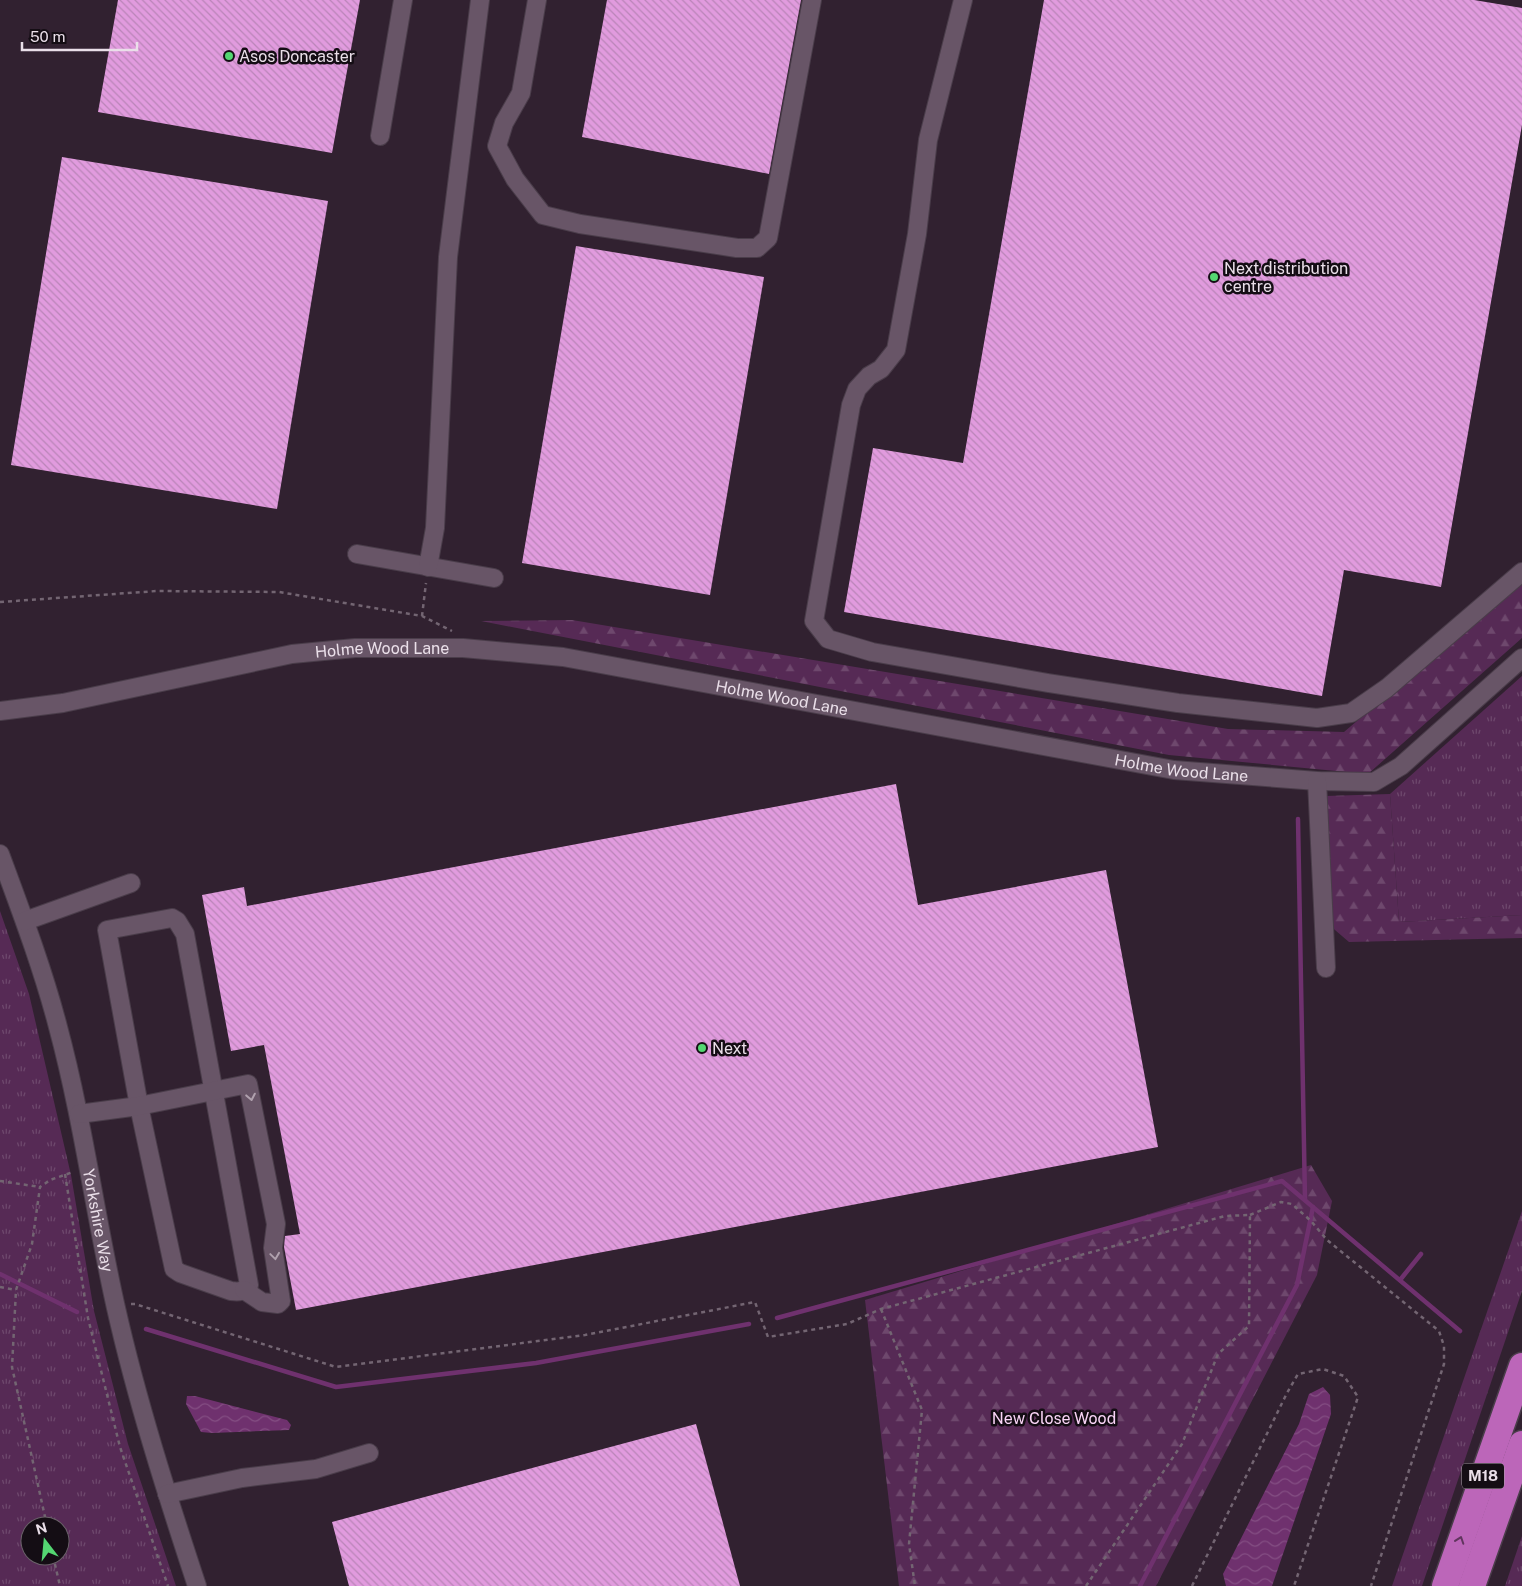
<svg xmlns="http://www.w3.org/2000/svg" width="1522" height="1586" font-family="'Public Sans',sans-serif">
	<defs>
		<pattern id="grass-tufts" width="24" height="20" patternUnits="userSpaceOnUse" patternTransform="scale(1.25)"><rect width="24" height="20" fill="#562a55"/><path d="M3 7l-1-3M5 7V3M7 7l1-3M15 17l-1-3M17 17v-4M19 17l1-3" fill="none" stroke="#6e486d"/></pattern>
		<pattern id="forest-firs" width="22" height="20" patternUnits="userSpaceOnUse" patternTransform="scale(1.25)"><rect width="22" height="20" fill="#562a55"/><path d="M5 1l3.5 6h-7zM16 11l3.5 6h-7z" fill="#6e486d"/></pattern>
		<pattern id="water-waves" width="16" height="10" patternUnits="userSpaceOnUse" patternTransform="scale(1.25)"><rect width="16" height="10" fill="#6f316e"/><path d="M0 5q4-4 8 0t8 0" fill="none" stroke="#844e83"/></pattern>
		<pattern id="building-back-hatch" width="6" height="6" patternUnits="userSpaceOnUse" patternTransform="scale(1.25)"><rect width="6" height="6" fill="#e19bde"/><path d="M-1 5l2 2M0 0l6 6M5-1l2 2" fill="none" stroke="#ba85b8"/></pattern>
	</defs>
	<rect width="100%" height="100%" fill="#312130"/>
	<!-- grass -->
	<g fill="url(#grass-tufts)" fill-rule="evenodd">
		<polygon points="1522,676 1522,915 1399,922 1390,794"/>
		<path d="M0 911 29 994 71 1175 94 1311 128 1444 176 1586H0ZM30 1526H60V1556H30Z"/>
		<polygon points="1522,1211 1522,1291 1422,1586 1392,1586"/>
		<polygon points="1522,1536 1522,1586 1505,1586"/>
	</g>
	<!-- forest -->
	<g fill="url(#forest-firs)">
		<polygon points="1522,581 1522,638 1368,774 1169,755 481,621 572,620 1228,729 1344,732"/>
		<polygon points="1390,794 1399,922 1522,915 1522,938 1349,942 1328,924 1326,796"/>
		<polygon points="1311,1165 1332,1201 1317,1275 1156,1586 899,1586 865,1300"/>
	</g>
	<!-- water -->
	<g fill="url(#water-waves)">
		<polygon points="1323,1387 1330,1395 1331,1414 1272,1586 1226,1586 1223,1574 1299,1424 1309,1394"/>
		<polygon points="187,1396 195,1396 287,1420 291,1425 289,1430 212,1433 201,1432 186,1404"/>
	</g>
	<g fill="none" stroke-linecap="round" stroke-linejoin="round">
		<!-- stream -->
		<g stroke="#6f316e" stroke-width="4.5">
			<polyline points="1298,819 1305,1200"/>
			<polyline points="0,1274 77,1312"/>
			<polyline points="1400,1280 1421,1254"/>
			<polyline points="777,1318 1282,1181 1460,1331"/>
			<polyline points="146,1329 336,1387 536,1363 749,1324"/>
			<polyline points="1140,1586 1297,1285 1313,1207"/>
		</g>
	</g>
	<!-- building -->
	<g fill="url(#building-back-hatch)">
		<polygon points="118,0 360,0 332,153 98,112"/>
		<polygon points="607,0 801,0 769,174 582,137"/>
		<polygon points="1044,0 1474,0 1522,8 1522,125 1441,587 1344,570 1322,696 844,612 873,448 963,463"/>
		<polygon points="62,157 328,201 277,509 11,465"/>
		<polygon points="576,246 764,277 710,595 522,563"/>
		<polygon points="896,784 918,905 1106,870 1158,1147 296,1310 284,1247 285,1236 300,1234 264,1045 231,1051 202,895 244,887 247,906"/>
		<polygon points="696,1424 740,1586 349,1586 332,1522"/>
	</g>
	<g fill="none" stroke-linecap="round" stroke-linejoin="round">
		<defs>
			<g id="minor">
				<polyline points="537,0 521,93 504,123 497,146 515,179 543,215 580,224 737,248 757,248 768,238 812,0"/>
				<polyline points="963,0 928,140 917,234 896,350 881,369 869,376 857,389 851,405 814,621 828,639 872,652 1048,683 1178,703 1317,718 1351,713 1387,688 1522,572"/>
				<polyline points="380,136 403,0"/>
				<polyline points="357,554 494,578"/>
				<polyline points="428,567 435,528 448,257 480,0"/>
				<path id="s1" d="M0 711 63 703 292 654 355 648H463L563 657 1174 770 1317 781 1374 782 1401 766 1522 658"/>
				<polyline points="1317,781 1326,968"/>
				<path id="s2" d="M0 854C21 911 43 969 58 1027 83 1120 95 1215 116 1308 137 1401 167 1495 197 1586"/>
				<path d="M172 918 177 921 185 934 249 1285C243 1292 239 1292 231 1291L180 1273 174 1269 139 1106 107 930Z"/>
				<polyline points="25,921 131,883"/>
				<polyline points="79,1114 139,1106 248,1084 276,1224 273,1248 281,1301 278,1304 262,1302 244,1290"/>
				<polyline points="167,1494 242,1478 316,1469 369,1453"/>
			</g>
			<g id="highway">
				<polyline points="1445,1586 1522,1366"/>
				<polyline points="1472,1586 1522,1444"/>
			</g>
		</defs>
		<!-- minor casing -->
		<use href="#minor" stroke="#4a3d4a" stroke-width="20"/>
		<!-- highway casing -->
		<use href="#highway" stroke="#4a3d4a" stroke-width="29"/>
		<!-- path -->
		<g stroke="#736572" stroke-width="2.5" stroke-dasharray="4 4" stroke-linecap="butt">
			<polyline points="0,602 157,591 279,592 422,616 452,631"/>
			<polyline points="422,616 426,583"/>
			<polyline points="65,1174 88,1318 120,1447 168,1586"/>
			<polyline points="0,1181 40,1187"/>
			<polyline points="1250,1215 1281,1202 1292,1204 1311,1221 1327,1240 1439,1331 1444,1346 1444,1364 1371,1586"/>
			<polyline points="0,1287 16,1290"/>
			<polyline points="131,1304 135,1304 336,1367 585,1335 755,1302 768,1337 847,1324 881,1309 1225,1216 1250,1215 1249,1326 1218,1354 1182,1444 1086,1586"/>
			<polyline points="881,1309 922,1410 909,1544 915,1586"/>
			<polyline points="47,1526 12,1367 16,1290 32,1244 40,1187 50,1180 73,1172"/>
			<polyline points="53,1556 60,1586"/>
			<polyline points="1192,1586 1287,1393 1298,1374 1323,1369 1344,1376 1358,1397 1294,1586"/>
		</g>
		<!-- minor -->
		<use href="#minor" stroke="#685567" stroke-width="18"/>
		<!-- highway -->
		<use href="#highway" stroke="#bc66b9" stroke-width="26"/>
	</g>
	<!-- one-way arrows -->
	<defs><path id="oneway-chevron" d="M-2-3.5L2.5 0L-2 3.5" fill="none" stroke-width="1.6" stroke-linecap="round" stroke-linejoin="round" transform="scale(1.25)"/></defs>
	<g stroke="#b0a1ae">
		<use href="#oneway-chevron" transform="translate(251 1097) rotate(79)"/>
		<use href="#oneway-chevron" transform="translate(275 1256) rotate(82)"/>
	</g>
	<use stroke="#60355e" href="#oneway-chevron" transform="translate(1460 1540) rotate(-71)"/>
	<!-- markers -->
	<g fill="#54d672" stroke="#140d14" stroke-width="2">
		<circle cx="229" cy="56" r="5"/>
		<circle cx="1214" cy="277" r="5"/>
		<circle cx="702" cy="1048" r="5"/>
	</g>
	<g text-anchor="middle" stroke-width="5" stroke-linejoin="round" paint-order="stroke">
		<!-- shield labels -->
		<rect fill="#140d14" stroke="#aaa0a9" stroke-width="1" x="1462" y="1463.5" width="42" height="25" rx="4"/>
		<g font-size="15" font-weight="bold" fill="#eadfe9">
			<text x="1483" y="1481">M18</text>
		</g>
		<!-- poi labels -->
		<g font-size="16" fill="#eadfe9" stroke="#140d14" text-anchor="start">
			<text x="239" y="62">Asos Doncaster</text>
			<text x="1224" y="274">Next distribution<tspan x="1224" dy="18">centre</tspan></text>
			<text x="712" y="1054">Next</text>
		</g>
		<!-- street labels -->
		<g font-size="16" fill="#eadfe9" stroke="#140d14">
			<text dy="6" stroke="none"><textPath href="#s1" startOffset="388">Holme Wood Lane</textPath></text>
			<text dy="6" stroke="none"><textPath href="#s1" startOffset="792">Holme Wood Lane</textPath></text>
			<text dy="6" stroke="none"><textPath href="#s1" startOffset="1198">Holme Wood Lane</textPath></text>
			<text dy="6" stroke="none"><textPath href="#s2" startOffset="380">Yorkshire Way</textPath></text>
		</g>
		<!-- park labels -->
		<g font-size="16" fill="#f9d4f6" stroke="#140d14">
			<text x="1054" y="1424">New Close Wood</text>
		</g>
	</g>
	<!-- north arrow -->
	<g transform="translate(45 1541) rotate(344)"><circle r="24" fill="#140d14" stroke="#6a6169"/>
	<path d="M0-4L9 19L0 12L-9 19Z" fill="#54d672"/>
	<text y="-8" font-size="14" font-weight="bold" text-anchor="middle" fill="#eadfe9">N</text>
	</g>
	<!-- scale -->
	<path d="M22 42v8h115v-8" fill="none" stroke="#eadfe9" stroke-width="2.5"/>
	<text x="30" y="42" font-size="15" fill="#eadfe9" stroke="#140d14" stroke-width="4" paint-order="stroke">50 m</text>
</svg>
